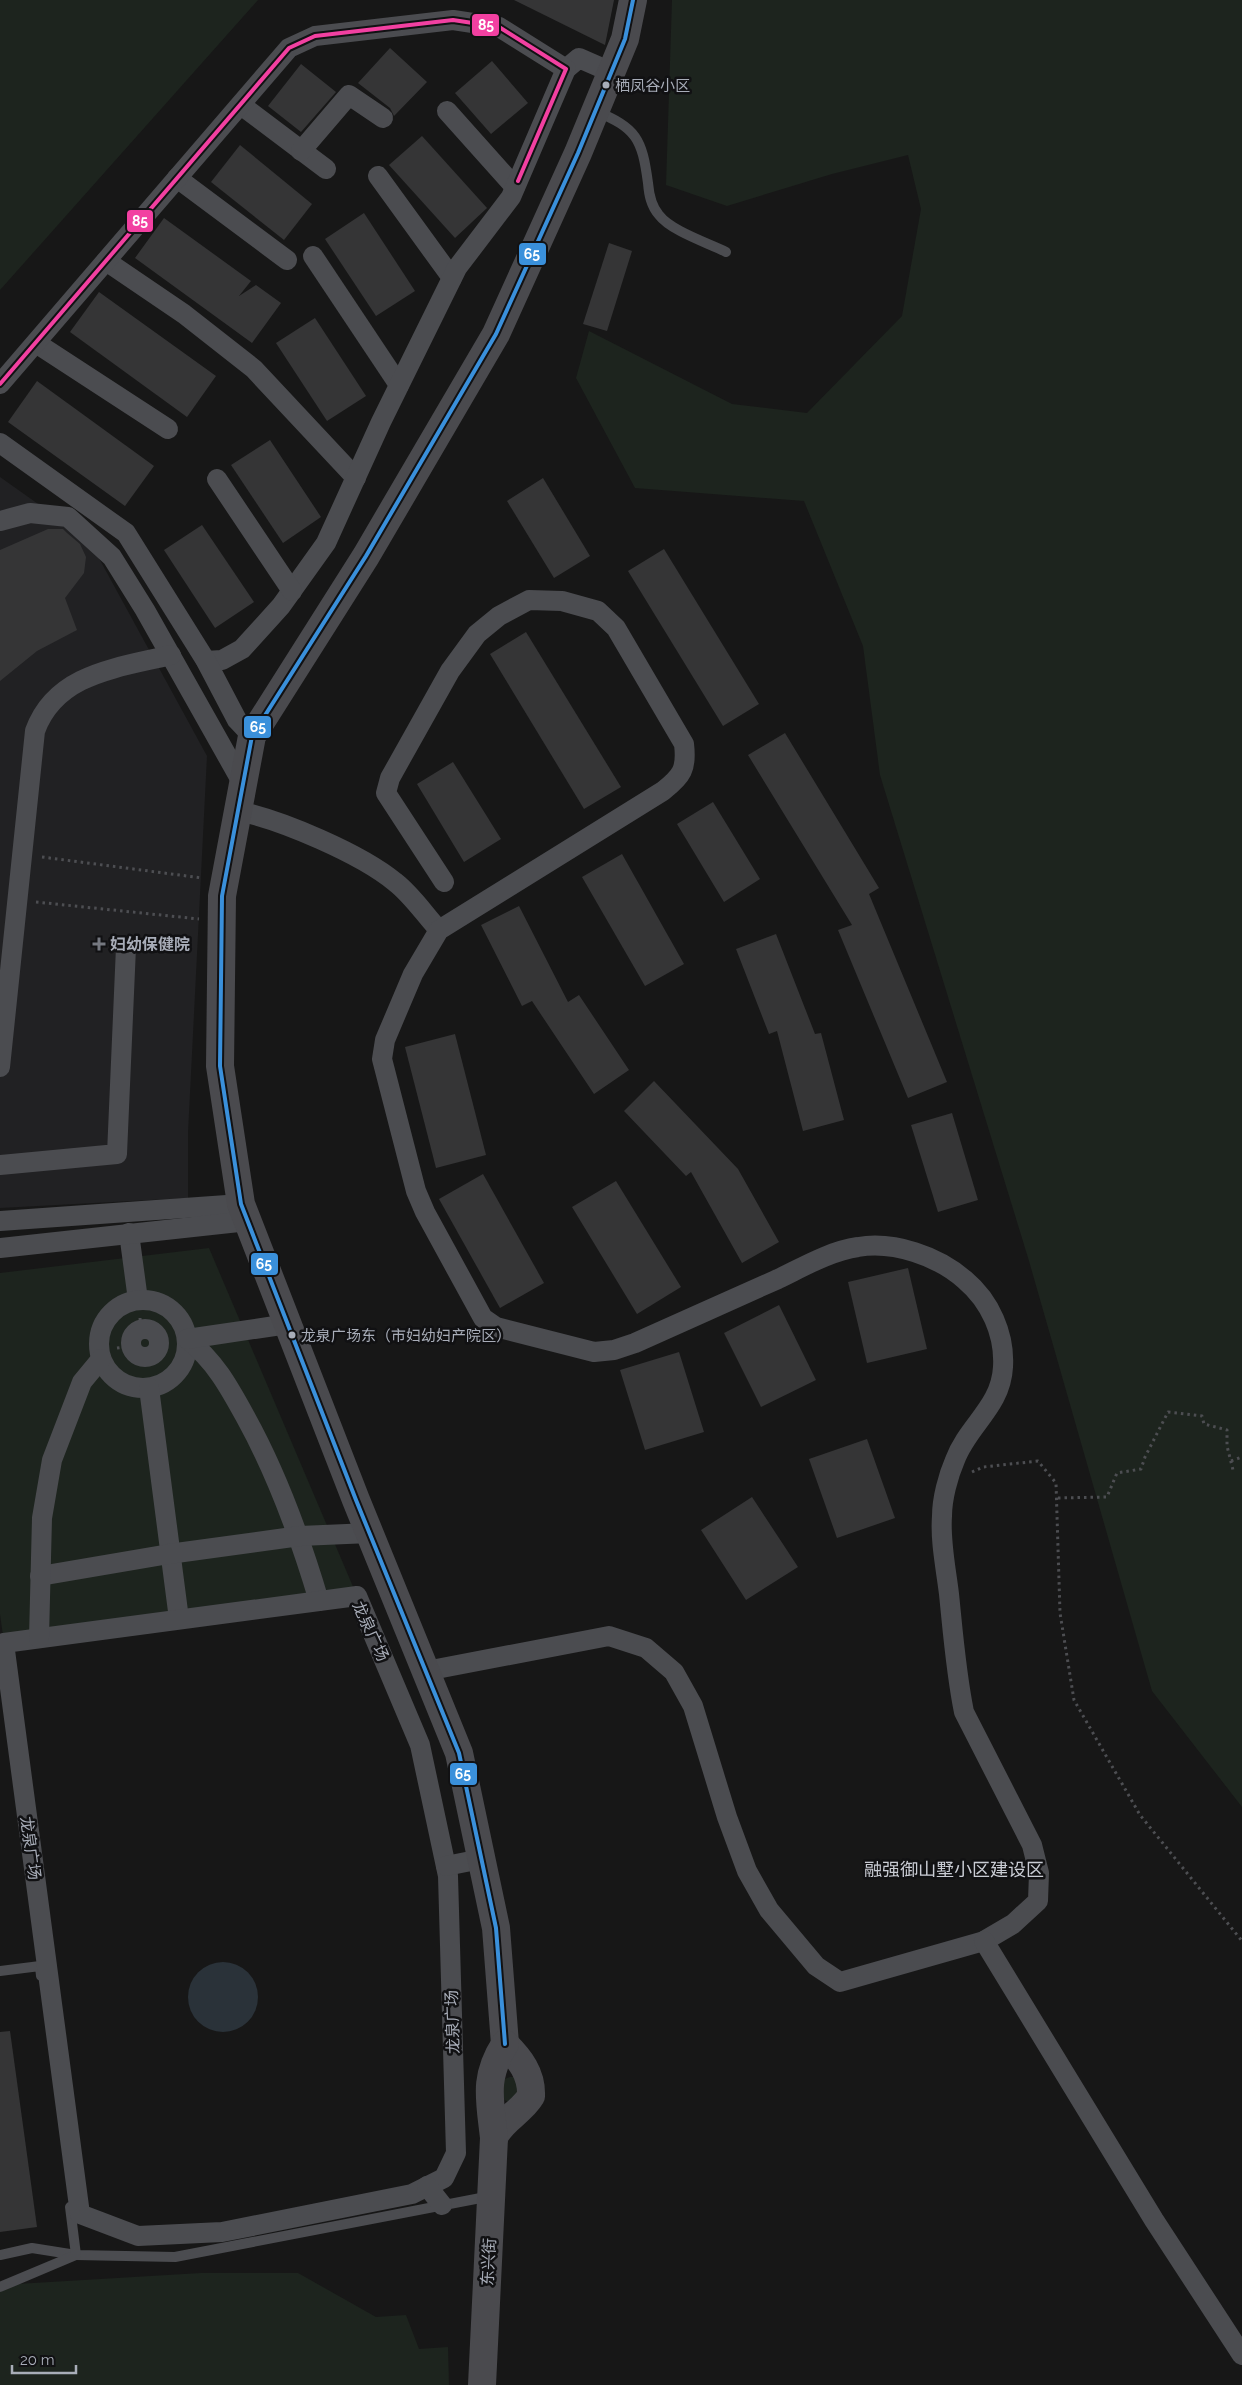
<svg xmlns="http://www.w3.org/2000/svg" width="1242" height="2385" font-family="Raleway,'Noto Sans SC',sans-serif">
	<rect width="100%" height="100%" fill="#171717"/>
	<!-- built -->
	<polygon fill="#212123" points="0,477 89,540 207,756 188,1133 188,1198 0,1208"/>
	<!-- green -->
	<g fill="#1d241e">
		<polygon points="0,0 258,0 0,290"/>
		<polygon points="672,0 1242,0 1242,1807 1152,1691 1029,1261 880,775 863,646 804,501 635,488 576,378 589,331 732,404 807,413 902,316 921,209 908,155 832,174 727,206 666,185"/>
		<polygon points="209,1248 357,1596 4,1643 0,1614 0,1273"/>
		<polygon points="510,2077 514,2077 523,2085 510,2103 503,2099 502,2080"/>
		<polygon points="201,2273 298,2273 376,2317 406,2315 419,2349 448,2347 449,2385 0,2385 0,2285"/>
	</g>
	<!-- water -->
	<circle fill="#2a3239" cx="223" cy="1997" r="35"/>
	<!-- building -->
	<g fill="#353536">
		<polygon points="514,0 614,0 605,45"/>
		<polygon points="390,48 427,82 394,116 390,108 358,83"/>
		<polygon points="492,61 528,103 491,134 455,93"/>
		<polygon points="301,64 336,92 301,132 268,106"/>
		<polygon points="422,136 487,208 455,238 389,165"/>
		<polygon points="240,145 312,204 284,240 211,182"/>
		<polygon points="364,213 415,291 376,316 325,239"/>
		<polygon points="164,218 251,281 239,296 256,285 281,303 252,343 135,258"/>
		<polygon points="609,243 632,251 607,331 583,324"/>
		<polygon points="99,292 216,376 187,417 70,332"/>
		<polygon points="315,318 366,396 327,421 276,343"/>
		<polygon points="37,381 154,466 125,506 8,422"/>
		<polygon points="270,440 321,517 283,543 231,465"/>
		<polygon points="543,478 590,556 554,578 507,501"/>
		<polygon points="202,525 254,602 215,628 164,550"/>
		<polygon points="48,529 63,529 67,533 80,544 86,557 84,573 65,598 77,630 37,651 0,681 0,550"/>
		<polygon points="664,549 759,704 723,726 628,571"/>
		<polygon points="526,632 621,787 584,809 490,654"/>
		<polygon points="785,733 879,888 869,894 947,1082 908,1098 838,930 852,925 748,755"/>
		<polygon points="453,762 501,839 464,862 417,784"/>
		<polygon points="713,802 760,879 724,902 677,824"/>
		<polygon points="622,854 684,964 645,986 582,877"/>
		<polygon points="519,906 568,1002 579,995 629,1070 594,1094 532,1001 522,1006 481,925"/>
		<polygon points="776,934 815,1034 821,1033 844,1120 803,1131 777,1031 769,1034 736,949"/>
		<polygon points="455,1034 486,1155 436,1168 405,1047"/>
		<polygon points="654,1081 738,1169 779,1242 742,1263 691,1172 686,1176 624,1111"/>
		<polygon points="952,1113 978,1200 938,1212 911,1125"/>
		<polygon points="483,1174 544,1283 500,1308 439,1199"/>
		<polygon points="616,1181 681,1287 637,1314 572,1207"/>
		<polygon points="908,1268 927,1349 867,1363 848,1282"/>
		<polygon points="779,1305 816,1380 761,1407 724,1333"/>
		<polygon points="679,1352 704,1432 645,1450 620,1370"/>
		<polygon points="867,1439 895,1518 837,1538 809,1459"/>
		<polygon points="752,1497 798,1567 746,1600 701,1530"/>
		<polygon points="10,2031 37,2227 0,2232 0,2032"/>
	</g>
	<g fill="none" stroke-linecap="round" stroke-linejoin="round">
		<!-- path -->
		<g stroke="#4d4e52" stroke-width="3" stroke-dasharray="2.5 4" stroke-linecap="butt">
			<polyline points="42,857 202,878"/>
			<polyline points="36,902 199,919"/>
			<polyline points="140,1318 141,1330"/>
			<polyline points="158,1344 169,1342"/>
			<polyline points="117,1348 131,1346"/>
			<polyline points="144,1357 146,1368"/>
			<polyline points="1231,1461 1242,1457"/>
			<polyline points="972,1472 983,1467 1038,1461 1056,1483 1060,1613 1074,1700 1140,1815 1242,1941"/>
			<polyline points="1058,1498 1107,1497 1117,1473 1141,1469 1145,1457 1168,1412 1202,1416 1204,1424 1227,1430 1227,1446 1233,1470"/>
		</g>
		<!-- lane -->
		<g stroke="#4b4c50" stroke-width="10">
			<path d="M595 111C637 128 642 139 648 183 649 195 651 206 659 215 671 231 708 243 726 252"/>
			<polyline points="0,1971 40,1966 41,1976"/>
			<polyline points="0,2255 32,2248 76,2255 175,2257 491,2196"/>
			<polyline points="0,2287 76,2255 70,2207"/>
		</g>
		<!-- street -->
		<g stroke="#4b4c50" stroke-width="20">
			<polyline points="566,69 579,58 611,72"/>
			<polyline points="241,105 326,169"/>
			<polyline points="447,111 515,187"/>
			<polyline points="301,151 349,95 383,118"/>
			<polyline points="378,176 452,278"/>
			<polyline points="177,178 287,260"/>
			<polyline points="313,256 399,385"/>
			<polyline points="106,261 184,314 254,369 356,478"/>
			<polyline points="36,343 168,429"/>
			<polyline points="0,384 289,48 315,36 453,20 499,27 566,69 511,197 457,268 381,422 326,543 281,606 242,649 222,660 206,661"/>
			<polyline points="0,443 126,533 206,661 237,720 252,736"/>
			<polyline points="217,479 292,591"/>
			<polyline points="0,521 30,513 68,517 112,557 145,610 243,784"/>
			<path d="M238 811C282 820 361 854 395 882 412 895 425 915 439 930"/>
			<path d="M0 1067 35 731C56 673 118 668 171 655"/>
			<polyline points="0,1165 117,1154 126,947"/>
			<polyline points="0,1221 241,1204"/>
			<polyline points="129,1233 138,1300"/>
			<polyline points="0,1248 248,1221"/>
			<circle cx="143" cy="1344" r="44"/>
			<circle cx="145" cy="1343" r="14"/>
			<path d="M187 1339C215 1361 229 1387 246 1418 278 1476 300 1537 319 1601"/>
			<polyline points="187,1339 288,1324"/>
			<polyline points="149,1388 179,1619"/>
			<polyline points="40,1576 169,1554 300,1536 370,1533"/>
			<polygon points="357,1596 420,1745 448,1876 456,2153 444,2178 412,2194 222,2232 138,2236 80,2214 4,1643"/>
			<polyline points="39,1638 42,1518 52,1460 82,1382 101,1359"/>
			<path d="M426 1671 609 1636 646 1648 674 1672 693 1706 727 1817 747 1871 769 1910 816 1966 840 1982 984 1941 1013 1924 1038 1901 1039 1873 1032 1845 964 1712C956 1673 953 1633 949 1594 946 1569 940 1541 942 1516 942 1499 948 1476 955 1460 968 1425 1001 1407 1003 1367 1005 1334 990 1301 965 1280 938 1256 894 1241 858 1247 830 1251 803 1267 778 1279 730 1300 683 1322 635 1343L614 1350 594 1352 496 1327 483 1318 425 1212 416 1191 382 1059 385 1040 413 974 439 930 663 791C682 776 687 769 684 744L616 628 598 611 562 601 529 600 499 616 477 634 450 671 390 778 386 793 444 882"/>
			<polyline points="446,1866 481,1859"/>
			<polyline points="984,1941 1154,2220 1242,2355"/>
			<polyline points="427,2186 442,2205"/>
		</g>
		<!-- secondary -->
		<g stroke="#4a4a4e" stroke-width="28">
			<polyline points="505,2044 496,1928 459,1753 356,1500 241,1204 220,1066 222,896 252,736 366,556 496,334 578,153 625,39 633,0"/>
			<path d="M494 2138C501 2120 521 2113 531 2096 532 2074 520 2059 505 2044"/>
			<path d="M482 2385 494 2138C490 2100 483 2078 505 2044"/>
		</g>
		<defs>
			<polyline id="bus-1" points="505,2044 496,1928 459,1753 356,1500 241,1204 220,1066 222,896 252,736 366,556 496,334 578,153 625,39 633,0"/>
			<polyline id="bus-2" points="0,384 289,48 315,36 453,20 499,27 566,69 518,181"/>
		</defs>
		<!-- bus-1 casing -->
		<use href="#bus-1" stroke="#111113" stroke-width="8"/>
		<!-- bus-2 casing -->
		<use href="#bus-2" stroke="#111113" stroke-width="8"/>
		<!-- bus-1 -->
		<use href="#bus-1" stroke="#3a90db" stroke-width="4"/>
		<!-- bus-2 -->
		<use href="#bus-2" stroke="#f240a1" stroke-width="4"/>
	</g>
	<!-- markers -->
	<g fill="#a8adb8" stroke="#111113" stroke-width="2">
		<circle cx="606" cy="85" r="4.5"/>
		<circle cx="292" cy="1335" r="4.5"/>
	</g>
	<path fill="#757880" stroke="#111113" stroke-width="2" d="M96.5 936.5h5v5h5v5h-5v5h-5v-5h-5v-5h5z"/>
	<g text-anchor="middle" stroke-width="5" stroke-linejoin="round" paint-order="stroke">
		<!-- bus labels -->
		<g font-size="15" fill="#a8adb8" stroke="#111113" text-anchor="start">
			<text x="615" y="91">栖凤谷小区</text>
			<text x="301" y="1341">龙泉广场东（市妇幼妇产院区）</text>
		</g>
		<!-- poi labels -->
		<g font-size="16" font-weight="bold" fill="#a8adb8" stroke="#111113" text-anchor="start">
			<text x="110" y="950">妇幼保健院</text>
		</g>
		<!-- street labels -->
		<g font-size="16" fill="#a8adb8" stroke="#111113">
			<text transform="translate(371 1631) rotate(65)" y="6">龙泉广场</text>
			<text transform="translate(31 1848) rotate(82)" y="6">龙泉广场</text>
			<text transform="translate(452 2022) rotate(-92)" y="6">龙泉广场</text>
			<text transform="translate(488 2262) rotate(-87)" y="6">东兴街</text>
		</g>
		<!-- neighbourhood labels -->
		<g font-size="18" fill="#c9ccd4" stroke="#111113">
			<text x="954" y="1876">融强御山墅小区建设区</text>
		</g>
	</g>
	<g stroke="#111113" stroke-width="2">
		<rect x="471" y="13" width="29" height="24" rx="5" fill="#f240a1"/>
		<rect x="126" y="209" width="28" height="24" rx="5" fill="#f240a1"/>
		<rect x="518" y="242" width="29" height="24" rx="5" fill="#3a90db"/>
		<rect x="243" y="715" width="29" height="24" rx="5" fill="#3a90db"/>
		<rect x="250" y="1252" width="29" height="24" rx="5" fill="#3a90db"/>
		<rect x="449" y="1762" width="29" height="24" rx="5" fill="#3a90db"/>
	</g>
	<g font-size="14" text-anchor="middle" font-weight="bold" fill="#fff">
		<text x="486" y="30">85</text>
		<text x="140" y="226">85</text>
		<text x="532" y="259">65</text>
		<text x="258" y="732">65</text>
		<text x="264" y="1269">65</text>
		<text x="463" y="1779">65</text>
	</g>
	<!-- scale -->
	<path d="M12 2365v8h64v-8" fill="none" stroke="#a8adb8" stroke-width="2.5"/>
	<text x="20" y="2365" font-size="15" fill="#a8adb8" stroke="#111113" stroke-width="4" paint-order="stroke">20 m</text>
</svg>
